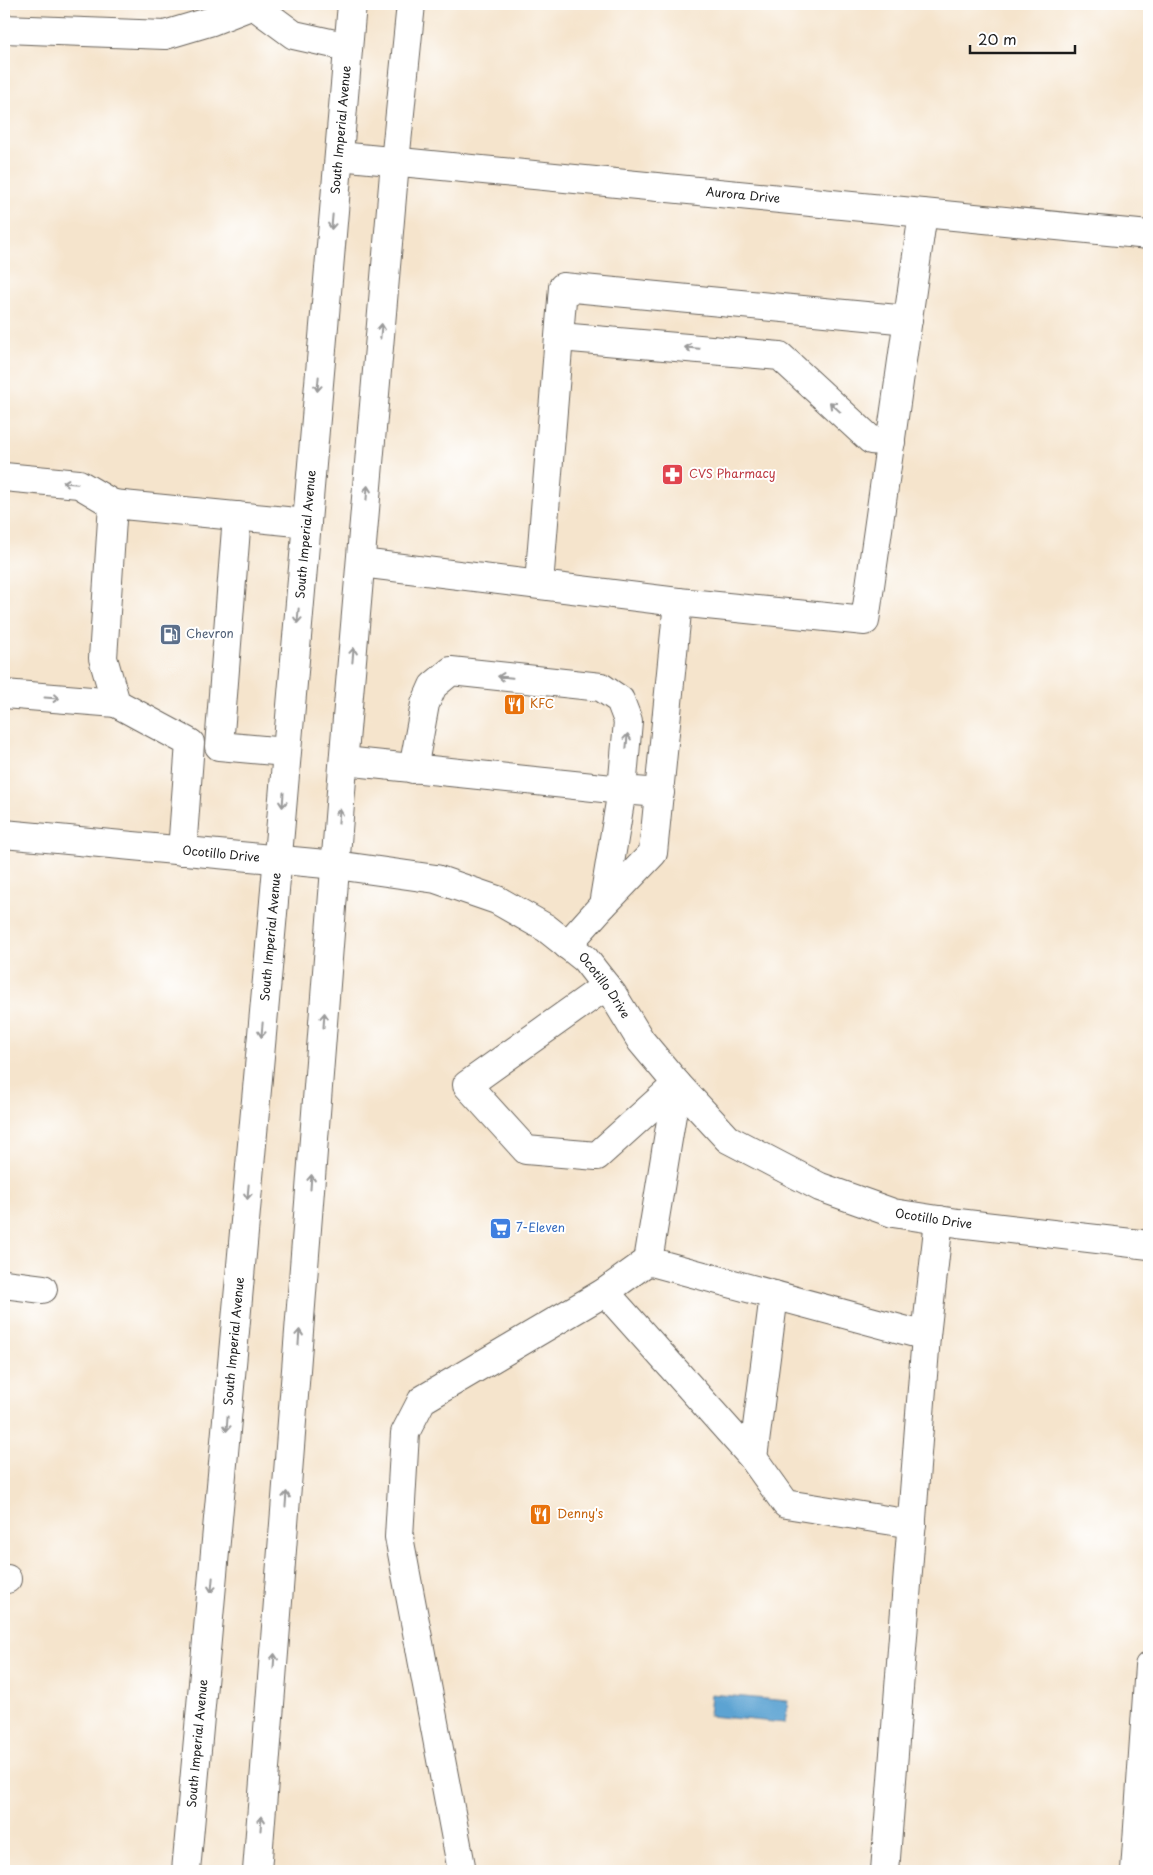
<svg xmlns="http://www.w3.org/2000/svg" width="1153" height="1875" font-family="'Playpen Sans',sans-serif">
	<rect width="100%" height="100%" fill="#fff"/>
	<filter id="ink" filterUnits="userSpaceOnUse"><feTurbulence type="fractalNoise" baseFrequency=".02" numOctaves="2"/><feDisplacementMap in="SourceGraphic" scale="10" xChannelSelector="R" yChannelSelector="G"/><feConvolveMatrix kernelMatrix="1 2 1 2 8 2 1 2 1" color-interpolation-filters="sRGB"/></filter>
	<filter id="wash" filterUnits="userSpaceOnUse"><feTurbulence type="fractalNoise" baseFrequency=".0096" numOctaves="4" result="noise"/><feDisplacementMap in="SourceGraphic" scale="20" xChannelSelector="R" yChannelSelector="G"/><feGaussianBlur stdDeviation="1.12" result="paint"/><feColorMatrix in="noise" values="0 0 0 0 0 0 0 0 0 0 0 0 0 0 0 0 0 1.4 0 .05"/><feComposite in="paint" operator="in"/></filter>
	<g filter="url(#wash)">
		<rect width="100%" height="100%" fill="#f5e4cc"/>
		<!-- water -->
		<polygon fill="#5ba3d2" stroke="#3c6077" points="711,1694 788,1701 785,1723 709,1716"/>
	</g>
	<g filter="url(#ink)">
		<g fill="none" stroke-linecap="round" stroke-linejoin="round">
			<defs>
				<g id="minor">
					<polyline points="252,4 294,35 348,47"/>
					<polyline points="4,29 165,35 212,21 253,5"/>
					<path id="s1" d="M339 156 1149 235"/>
					<polyline points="560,337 780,356 871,440 891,442"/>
					<polyline points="4,477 79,484 113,504"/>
					<polyline points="237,516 219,746 286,752"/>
					<polyline points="361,563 678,602 865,621 923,213"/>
					<polyline points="539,584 563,287 908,320"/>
					<polyline points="4,694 116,703"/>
					<polyline points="344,761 622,790 603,905 567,945"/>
					<polyline points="413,769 425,704 433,686 451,671 601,687 620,700 628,721 622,790 660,793"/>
					<path id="s2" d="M4 834 336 865 436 879 497 900 546 928 585 959 613 995 641 1041 677 1084 728 1139 820 1187 893 1213 958 1223 1149 1245"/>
					<polyline points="182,851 190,743 116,703 103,658 113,504 307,523"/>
					<polyline points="603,905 653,853 678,602"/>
					<polyline points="606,986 467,1085 526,1150 597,1156 677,1084"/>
					<polyline points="677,1084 648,1261 926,1336 939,1220"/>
					<polyline points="4,1284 43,1289"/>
					<polyline points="605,1292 753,1458 774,1295"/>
					<polyline points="753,1458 786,1504 912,1524"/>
					<polyline points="4,1579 7,1579"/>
					<polyline points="462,1871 399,1537 405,1433 422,1400 605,1292 648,1261"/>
					<polyline points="885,1871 926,1336"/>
					<polyline points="1135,1871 1149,1666"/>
				</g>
				<g id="highway">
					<path id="s3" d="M186 1871 273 913 352 4"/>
					<polyline points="257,1871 344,753 395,162 411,4"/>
				</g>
			</defs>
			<!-- minor casing -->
			<use href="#minor" stroke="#68625a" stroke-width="30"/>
			<!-- highway casing -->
			<use href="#highway" stroke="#68625a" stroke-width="30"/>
			<!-- minor -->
			<use href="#minor" stroke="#fff" stroke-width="28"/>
			<!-- highway -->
			<use href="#highway" stroke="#fff" stroke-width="28"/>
		</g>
		<!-- one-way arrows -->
		<defs><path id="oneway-shaft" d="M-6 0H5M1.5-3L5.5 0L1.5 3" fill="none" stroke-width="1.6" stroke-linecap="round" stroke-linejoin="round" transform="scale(1.25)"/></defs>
		<g stroke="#999">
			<use href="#oneway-shaft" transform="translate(332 222) rotate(95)"/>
			<use href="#oneway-shaft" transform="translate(381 331) rotate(-85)"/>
			<use href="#oneway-shaft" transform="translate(692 348) rotate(-175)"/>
			<use href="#oneway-shaft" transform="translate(318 384) rotate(95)"/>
			<use href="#oneway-shaft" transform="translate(835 407) rotate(-137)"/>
			<use href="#oneway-shaft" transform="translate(70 483) rotate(-175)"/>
			<use href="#oneway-shaft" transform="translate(367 493) rotate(-85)"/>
			<use href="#oneway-shaft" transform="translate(298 616) rotate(95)"/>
			<use href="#oneway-shaft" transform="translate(353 655) rotate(-85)"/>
			<use href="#oneway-shaft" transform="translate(505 677) rotate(-174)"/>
			<use href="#oneway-shaft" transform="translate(52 698) rotate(4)"/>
			<use href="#oneway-shaft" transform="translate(627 741) rotate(-85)"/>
			<use href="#oneway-shaft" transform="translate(283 800) rotate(94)"/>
			<use href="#oneway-shaft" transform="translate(339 816) rotate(-85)"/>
			<use href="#oneway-shaft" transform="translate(324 1020) rotate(-86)"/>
			<use href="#oneway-shaft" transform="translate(262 1030) rotate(95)"/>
			<use href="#oneway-shaft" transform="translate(311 1182) rotate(-86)"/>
			<use href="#oneway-shaft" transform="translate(248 1192) rotate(95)"/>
			<use href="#oneway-shaft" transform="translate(299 1337) rotate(-86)"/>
			<use href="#oneway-shaft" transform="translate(227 1424) rotate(95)"/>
			<use href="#oneway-shaft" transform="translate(286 1499) rotate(-86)"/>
			<use href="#oneway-shaft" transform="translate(212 1585) rotate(95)"/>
			<use href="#oneway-shaft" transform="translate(274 1661) rotate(-86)"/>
			<use href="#oneway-shaft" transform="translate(261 1823) rotate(-86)"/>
		</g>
	</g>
	<!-- icons -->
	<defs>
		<symbol id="pharmacy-square" viewBox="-11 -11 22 22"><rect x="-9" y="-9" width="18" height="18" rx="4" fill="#e0444e" stroke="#fff"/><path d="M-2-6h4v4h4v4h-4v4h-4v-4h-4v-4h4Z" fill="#fff"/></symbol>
		<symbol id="fuel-square" viewBox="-11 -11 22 22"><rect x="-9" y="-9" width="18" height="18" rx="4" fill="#5c6f8a" stroke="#fff"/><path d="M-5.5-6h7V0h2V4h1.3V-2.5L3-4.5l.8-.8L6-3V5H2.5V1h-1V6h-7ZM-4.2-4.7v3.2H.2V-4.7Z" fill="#fff"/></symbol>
		<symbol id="restaurant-square" viewBox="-11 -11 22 22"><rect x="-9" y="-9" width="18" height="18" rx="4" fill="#e8710a" stroke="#fff"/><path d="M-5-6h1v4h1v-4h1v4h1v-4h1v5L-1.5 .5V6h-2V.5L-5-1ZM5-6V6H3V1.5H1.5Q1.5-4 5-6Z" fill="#fff"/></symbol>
		<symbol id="supermarket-square" viewBox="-11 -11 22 22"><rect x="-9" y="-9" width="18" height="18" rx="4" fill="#3f7fe0" stroke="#fff"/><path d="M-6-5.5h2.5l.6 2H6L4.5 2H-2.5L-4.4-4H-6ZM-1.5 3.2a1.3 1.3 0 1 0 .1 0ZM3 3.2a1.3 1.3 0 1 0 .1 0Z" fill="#fff"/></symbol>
	</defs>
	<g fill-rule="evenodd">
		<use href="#pharmacy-square" x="660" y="462" width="25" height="25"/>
		<use href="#fuel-square" x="158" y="622" width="25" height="25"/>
		<use href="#restaurant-square" x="502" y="692" width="25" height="25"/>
		<use href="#supermarket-square" x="488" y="1216" width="25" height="25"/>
		<use href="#restaurant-square" x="528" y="1502" width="25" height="25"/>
	</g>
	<g text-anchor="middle" stroke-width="4" stroke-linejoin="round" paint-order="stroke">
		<!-- street labels -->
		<g font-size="12" fill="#1c1c1c" stroke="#fff">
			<text dy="4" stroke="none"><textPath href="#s3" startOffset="1748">South Imperial Avenue</textPath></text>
			<text dy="4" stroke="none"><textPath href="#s1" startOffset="406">Aurora Drive</textPath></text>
			<text dy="4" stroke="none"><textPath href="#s3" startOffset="1342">South Imperial Avenue</textPath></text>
			<text dy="4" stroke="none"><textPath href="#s2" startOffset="218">Ocotillo Drive</textPath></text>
			<text dy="4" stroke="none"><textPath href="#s3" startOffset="938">South Imperial Avenue</textPath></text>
			<text dy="4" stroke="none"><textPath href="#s2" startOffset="638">Ocotillo Drive</textPath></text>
			<text dy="4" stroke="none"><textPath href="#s2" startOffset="1058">Ocotillo Drive</textPath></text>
			<text dy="4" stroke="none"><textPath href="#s3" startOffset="532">South Imperial Avenue</textPath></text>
			<text dy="4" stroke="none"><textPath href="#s3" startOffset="128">South Imperial Avenue</textPath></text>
		</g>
		<!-- health labels -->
		<g font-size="12" fill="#be3a42" stroke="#fff" text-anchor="start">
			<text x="689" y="478">CVS Pharmacy</text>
		</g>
		<!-- service labels -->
		<g font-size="12" fill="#4e5e75" stroke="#fff" text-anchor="start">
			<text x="186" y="638">Chevron</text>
		</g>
		<!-- food labels -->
		<g font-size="12" fill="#c56008" stroke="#fff" text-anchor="start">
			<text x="530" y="708">KFC</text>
			<text x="557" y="1518">Denny's</text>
		</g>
		<!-- shop labels -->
		<g font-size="12" fill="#366cbe" stroke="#fff" text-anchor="start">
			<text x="516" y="1232">7-Eleven</text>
		</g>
	</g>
	<!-- margin -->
	<rect width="1153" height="1875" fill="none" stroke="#fff" stroke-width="20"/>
	<!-- scale -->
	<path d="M970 45v8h105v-8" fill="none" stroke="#1c1c1c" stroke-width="2.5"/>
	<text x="978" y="45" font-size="15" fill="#1c1c1c" stroke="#ffffff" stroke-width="4" paint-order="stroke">20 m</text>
</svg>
